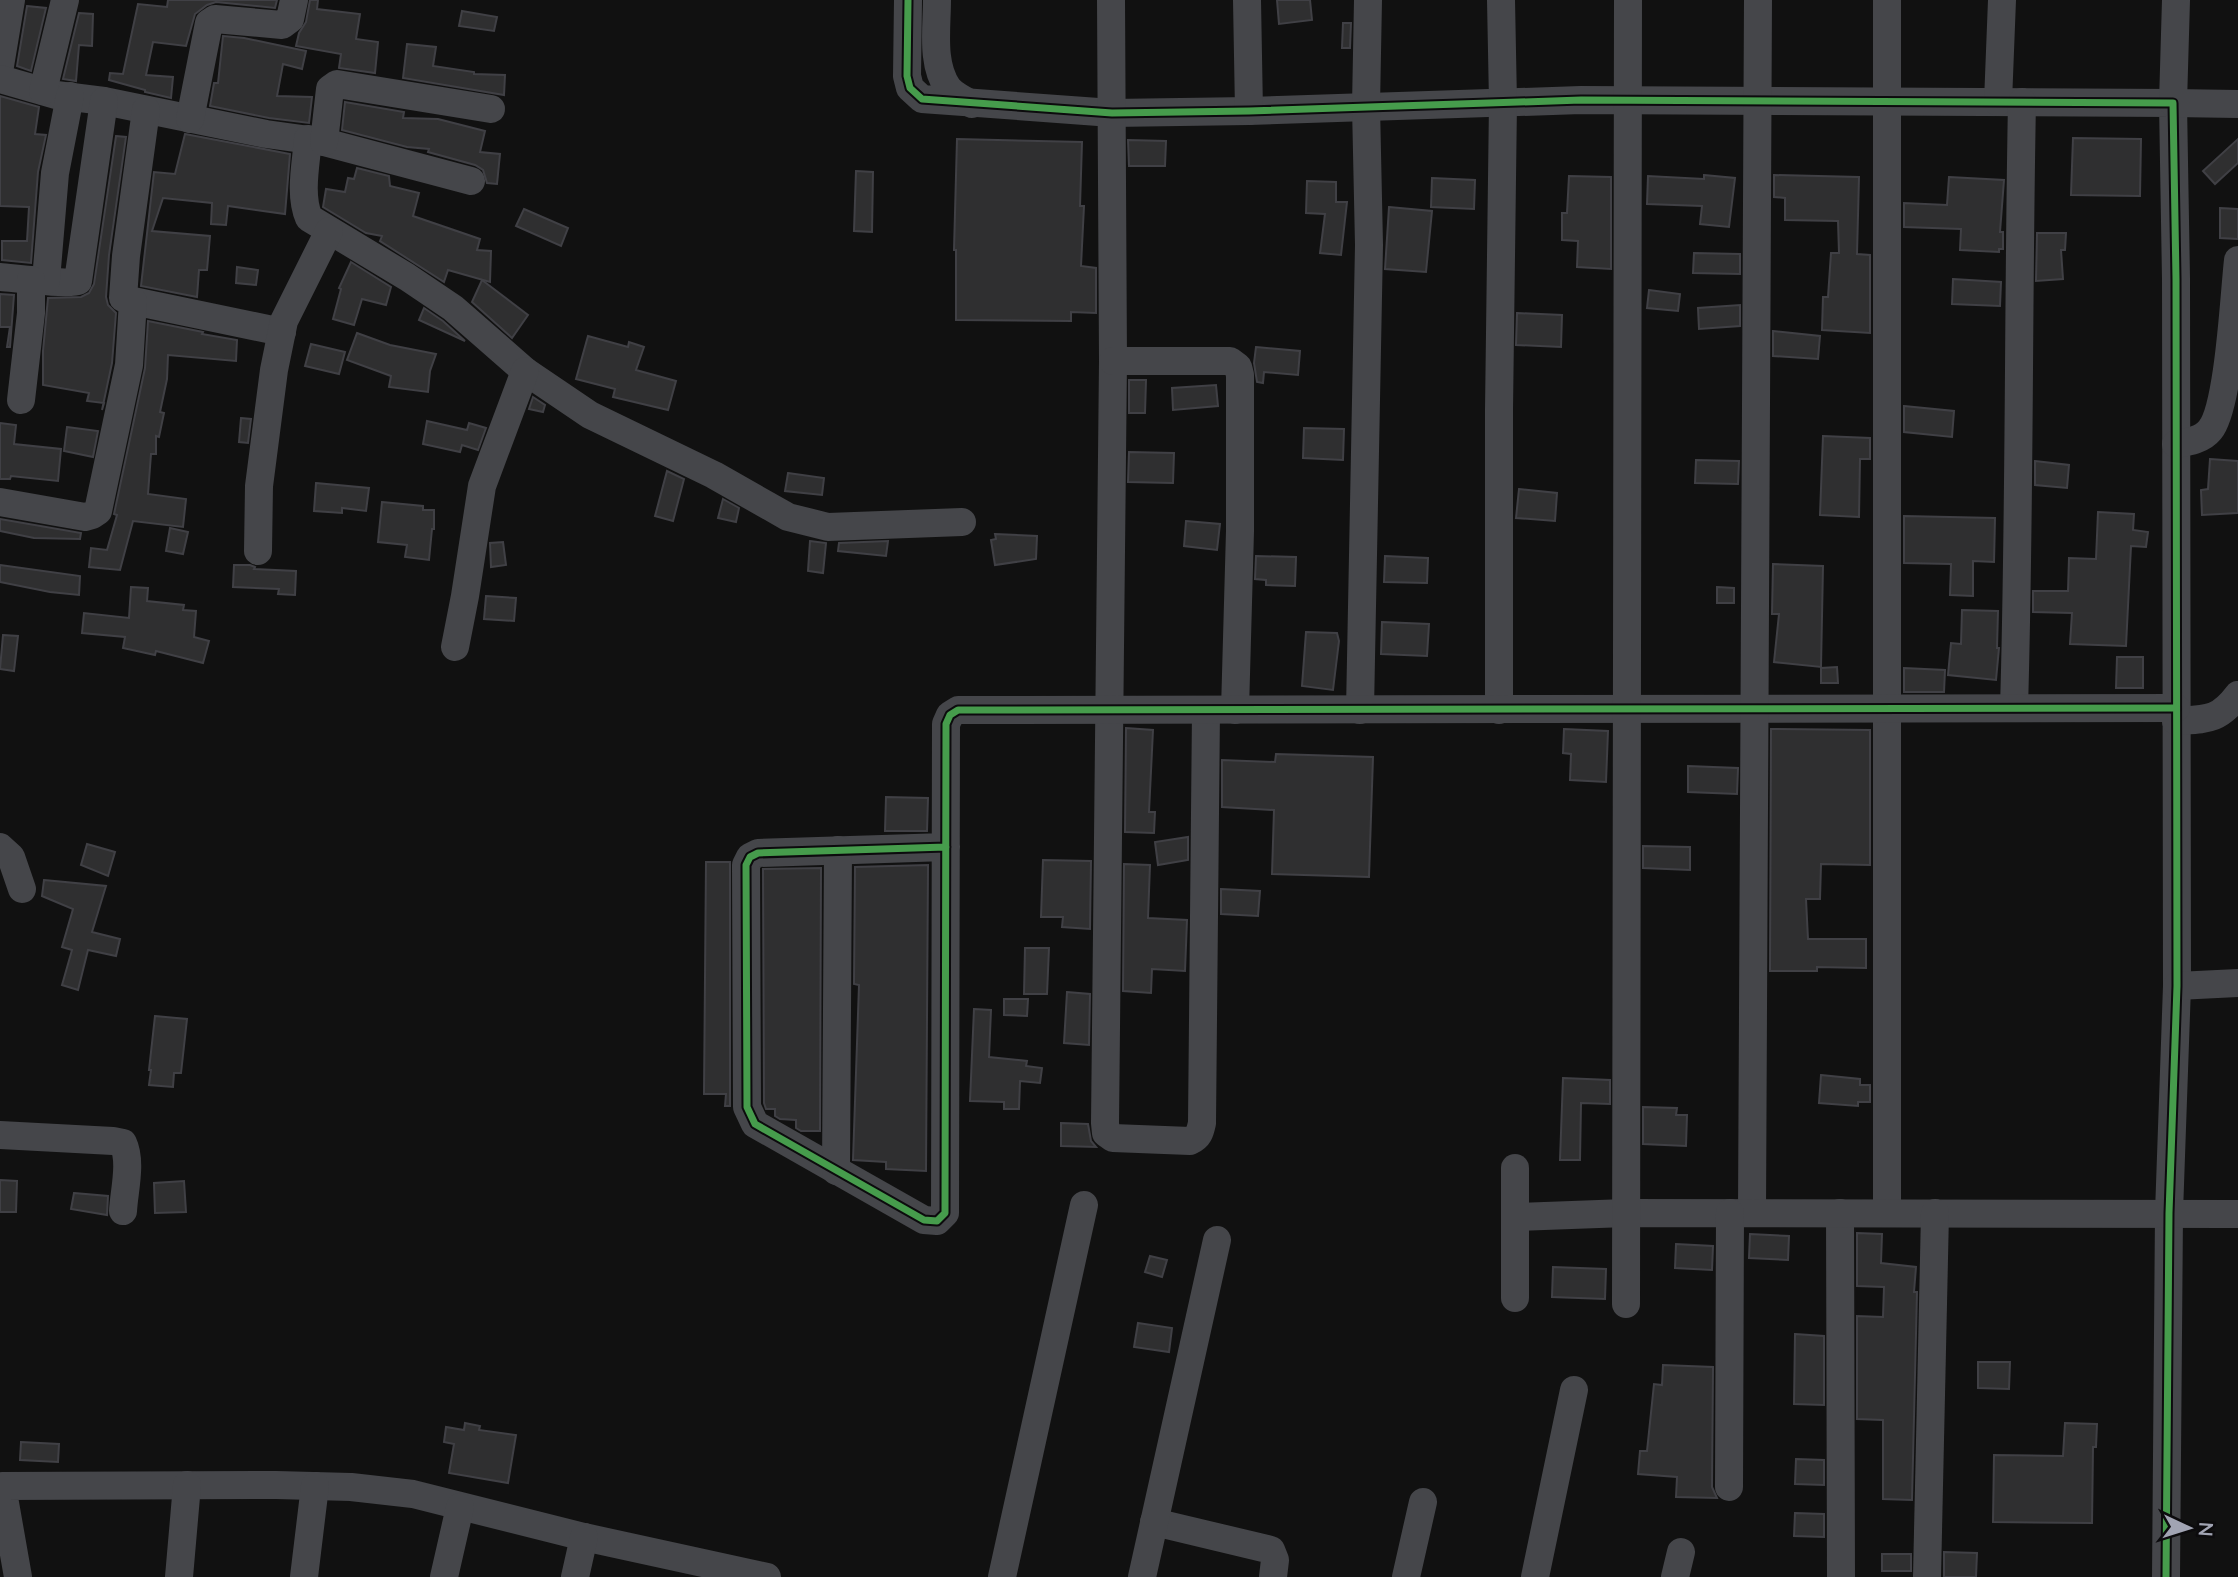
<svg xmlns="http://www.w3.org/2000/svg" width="2238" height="1577" font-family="Lato,sans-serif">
	<rect width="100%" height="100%" fill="#111"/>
	<!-- building -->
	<g fill="#2f2f30" stroke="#404045" stroke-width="2">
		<polygon points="168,0 277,0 275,8 216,2 207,5 195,14 186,46 153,42 146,75 173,77 171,98 145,92 145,90 109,80 110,73 123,74 138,4 167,7"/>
		<polygon points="310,0 318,0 317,9 360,14 356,39 378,42 375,73 339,68 341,54 296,46 299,33 306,22"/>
		<polygon points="1277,0 1310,0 1312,20 1279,24"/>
		<polygon points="27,6 46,8 31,71 17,66"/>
		<polygon points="462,11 497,17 494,31 459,26"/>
		<polygon points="79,13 93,14 92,46 79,45 76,81 63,79"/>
		<polygon points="1343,23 1351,23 1350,48 1342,48"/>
		<polygon points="223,36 244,38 306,51 302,69 283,64 277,96 312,97 309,123 269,118 210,106 214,83 218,83"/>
		<polygon points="407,44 436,47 433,66 474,72 474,74 505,75 504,95 403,78"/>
		<polygon points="0,96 39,107 35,134 46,135 38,172 31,263 2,260 2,241 27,241 29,207 0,206"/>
		<polygon points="345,102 404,112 403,118 438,119 485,131 480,152 500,154 497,184 487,183 483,170 475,165 428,152 429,149 407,147 342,130"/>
		<polygon points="185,134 290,154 285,214 228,206 226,225 211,224 212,203 163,198 152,231 210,236 207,270 199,270 197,297 141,286 154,172 175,174"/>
		<polygon points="116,136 126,137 109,255 106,297 108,305 116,313 112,363 102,410 104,403 87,401 89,393 43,385 43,351 48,298 81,297 89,293 94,284"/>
		<polygon points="2073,138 2141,139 2140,196 2071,195"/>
		<polygon points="957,139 1082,142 1080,206 1084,206 1081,266 1096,268 1096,313 1071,312 1071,321 956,320 956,250 954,250"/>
		<polygon points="2238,139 2238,163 2215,184 2203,171"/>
		<polygon points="1128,140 1166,141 1165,166 1129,166"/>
		<polygon points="357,168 389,176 390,186 419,193 413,216 480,239 477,250 491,251 490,282 448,270 444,282 380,241 382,236 366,233 323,207 326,189 345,192 348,178 354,179"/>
		<polygon points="856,171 873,172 872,232 854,231"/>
		<polygon points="1704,175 1735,178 1729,227 1700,224 1702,206 1647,204 1648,176 1704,179"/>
		<polygon points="1774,175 1859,177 1857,254 1870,255 1870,333 1822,330 1823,297 1828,297 1831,253 1839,253 1838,221 1785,220 1785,198 1774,197"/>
		<polygon points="1569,176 1611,177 1611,269 1577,267 1578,241 1562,240 1562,213 1567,213"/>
		<polygon points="1949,177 2004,180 2000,232 2003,232 2003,249 1999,249 1999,252 1960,250 1961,229 1904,227 1904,203 1947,205"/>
		<polygon points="1432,178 1475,180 1474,209 1431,207"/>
		<polygon points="1307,181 1336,182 1336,202 1347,202 1341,255 1320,253 1325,214 1306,213"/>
		<polygon points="1389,207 1432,211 1426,272 1385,269"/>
		<polygon points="2220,208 2238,209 2238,239 2220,238"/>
		<polygon points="524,209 568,228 561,246 516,226"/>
		<polygon points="2037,233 2066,233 2065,250 2061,250 2063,279 2036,281"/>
		<polygon points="1694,253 1740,254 1740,274 1693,273"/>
		<polygon points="351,262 391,287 386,305 362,299 354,325 333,319 341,289 339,288"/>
		<polygon points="237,267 258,270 256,285 236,283"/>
		<polygon points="1953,279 2001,282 2000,306 1952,304"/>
		<polygon points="482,280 528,315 512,338 472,302"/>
		<polygon points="1649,290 1680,294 1678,311 1647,308"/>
		<polygon points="0,294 14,295 10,347 7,347 10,327 0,327"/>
		<polygon points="1740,305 1740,326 1699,329 1698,308"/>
		<polygon points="424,308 443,321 465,341 419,320"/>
		<polygon points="1517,313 1562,315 1561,347 1516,345"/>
		<polygon points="148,321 203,332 202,334 237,340 236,361 168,355 167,379 160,412 164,413 159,437 156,436 156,454 151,454 148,494 186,499 183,527 133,521 120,570 89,567 91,548 107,550 117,515 114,514 145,368"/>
		<polygon points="1773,331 1820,336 1818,359 1773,356"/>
		<polygon points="357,333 390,345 436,354 430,371 428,392 389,387 391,376 347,360"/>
		<polygon points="588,336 628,347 629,342 644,347 636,370 676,381 668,410 613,397 615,389 576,379"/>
		<polygon points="311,344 345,352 339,374 305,366"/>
		<polygon points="1256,347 1300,351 1298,375 1264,372 1263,383 1257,382 1254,363"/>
		<polygon points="1129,380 1146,380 1145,413 1129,413"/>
		<polygon points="1216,385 1218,406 1173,410 1172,388"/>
		<polygon points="533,397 545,405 543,412 529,409"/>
		<polygon points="1904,406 1954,411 1952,437 1904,432"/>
		<polygon points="241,418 251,419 248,443 239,442"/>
		<polygon points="427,421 467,430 469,423 486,428 478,450 462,445 460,452 423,444"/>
		<polygon points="0,423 16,425 14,444 61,449 58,481 11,476 10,479 0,479"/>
		<polygon points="67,427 98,431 93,457 64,451"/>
		<polygon points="1304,428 1344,429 1343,460 1303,458"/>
		<polygon points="1823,436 1870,438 1870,459 1860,459 1859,517 1820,515"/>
		<polygon points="1129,452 1174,453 1173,483 1128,482"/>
		<polygon points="2210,459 2238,461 2238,513 2202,515 2201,490 2208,489"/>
		<polygon points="1696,460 1739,461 1738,484 1695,483"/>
		<polygon points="2035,461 2069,465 2067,488 2035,485"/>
		<polygon points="667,471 684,479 673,521 655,516"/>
		<polygon points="788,473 824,478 822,495 785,491"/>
		<polygon points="316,483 369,488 366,511 342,508 342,513 314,511"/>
		<polygon points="1519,489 1557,493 1555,521 1516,518"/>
		<polygon points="723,499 739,508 736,522 718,518"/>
		<polygon points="382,502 423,506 423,510 434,510 434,529 432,529 429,560 405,557 407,545 378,542"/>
		<polygon points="2098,512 2134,514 2133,530 2148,532 2146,547 2131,546 2126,646 2070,644 2072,613 2033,612 2033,591 2068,591 2069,558 2096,559"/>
		<polygon points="1904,516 1995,518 1994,562 1973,561 1973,596 1950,595 1951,564 1904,563"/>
		<polygon points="0,519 81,533 80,539 34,538 0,531"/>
		<polygon points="1186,521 1220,524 1217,550 1184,546"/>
		<polygon points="170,528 188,532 183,554 166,551"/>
		<polygon points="995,534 1037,536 1036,559 995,565 991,540 996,539"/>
		<polygon points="810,541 826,543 823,573 808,571"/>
		<polygon points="888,541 886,556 838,551 839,543"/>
		<polygon points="503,542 506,565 491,567 490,543"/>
		<polygon points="1256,556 1296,557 1295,586 1266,585 1266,580 1255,579"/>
		<polygon points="1385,556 1428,558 1427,583 1384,582"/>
		<polygon points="1773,564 1823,566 1821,667 1774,662 1779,614 1772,614"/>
		<polygon points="0,565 80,576 79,595 50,592 0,582"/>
		<polygon points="234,565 250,565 255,567 254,569 296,571 295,595 278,594 279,589 233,587"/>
		<polygon points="131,587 148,588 147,601 184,605 183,610 196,611 194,637 209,641 203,663 156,651 155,655 123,648 125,637 82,633 84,613 129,618"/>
		<polygon points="1717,587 1734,588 1734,603 1717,603"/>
		<polygon points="486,596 516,598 514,621 484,619"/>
		<polygon points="1962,610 1998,611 1997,648 1999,648 1996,680 1948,675 1951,643 1961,644"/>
		<polygon points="1382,622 1429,624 1427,656 1381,654"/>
		<polygon points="1306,632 1337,633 1339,641 1333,690 1302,686"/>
		<polygon points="3,635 18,636 14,671 0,669"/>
		<polygon points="2117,657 2143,657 2143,688 2116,688"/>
		<polygon points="1837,667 1838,683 1821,683 1821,668"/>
		<polygon points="1904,668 1945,670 1944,692 1904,692"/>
		<polygon points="1126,728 1153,730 1149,812 1155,812 1154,833 1125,832"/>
		<polygon points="1564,729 1608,731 1606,782 1570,780 1571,754 1563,753"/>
		<polygon points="1771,729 1870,730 1870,865 1821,864 1820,899 1806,899 1808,939 1866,939 1866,968 1817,967 1817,971 1770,971"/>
		<polygon points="1276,754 1373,757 1369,877 1272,874 1274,810 1222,807 1222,760 1275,762"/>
		<polygon points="1688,766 1738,768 1737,794 1688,792"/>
		<polygon points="886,797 928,798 927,831 885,831"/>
		<polygon points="1188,837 1188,860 1158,865 1155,842"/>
		<polygon points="87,844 115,852 108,876 81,865"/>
		<polygon points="1643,846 1690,847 1690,870 1643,868"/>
		<polygon points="1043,860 1091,861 1090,929 1062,927 1063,917 1041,917"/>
		<polygon points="706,862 730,862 730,1106 725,1106 726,1094 704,1094"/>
		<polygon points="1124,864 1150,865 1148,918 1187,920 1185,971 1152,969 1151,993 1123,991"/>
		<polygon points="928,865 926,1171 886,1169 886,1162 853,1160 859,985 854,984 855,867"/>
		<polygon points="821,868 820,1131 801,1131 796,1128 796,1120 780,1119 775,1116 775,1109 766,1109 764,1103 763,869"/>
		<polygon points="44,880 106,886 92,932 120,939 116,956 88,950 78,990 62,985 72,950 62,947 73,909 42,896"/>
		<polygon points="1221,889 1260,891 1258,916 1221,914"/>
		<polygon points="1025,948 1049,948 1047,994 1024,994"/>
		<polygon points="1067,992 1090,994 1089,1045 1064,1043"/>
		<polygon points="1004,999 1028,999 1027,1016 1004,1015"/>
		<polygon points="974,1009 991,1010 989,1057 1027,1061 1026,1066 1042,1068 1040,1083 1020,1081 1019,1109 1004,1109 1004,1102 970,1101"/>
		<polygon points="155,1016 187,1019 181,1073 174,1073 173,1087 149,1085 151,1070 149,1070"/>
		<polygon points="1821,1075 1860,1079 1860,1085 1870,1085 1870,1102 1858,1102 1858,1106 1819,1103"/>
		<polygon points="1563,1078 1610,1080 1610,1104 1581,1103 1580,1160 1560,1160"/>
		<polygon points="1643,1107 1677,1108 1676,1115 1687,1115 1686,1146 1643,1144"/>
		<polygon points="1061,1123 1088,1124 1091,1141 1096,1147 1061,1146"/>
		<polygon points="0,1180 17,1181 16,1212 0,1212"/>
		<polygon points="184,1181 186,1212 155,1213 154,1183"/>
		<polygon points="74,1193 108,1196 107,1215 71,1209"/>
		<polygon points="1857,1233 1882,1234 1881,1263 1916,1267 1914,1292 1917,1292 1912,1500 1883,1499 1883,1420 1857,1419 1857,1316 1883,1317 1884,1287 1857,1286"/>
		<polygon points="1750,1234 1789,1236 1788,1260 1749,1258"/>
		<polygon points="1676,1244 1713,1246 1712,1270 1675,1268"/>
		<polygon points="1150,1256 1167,1260 1162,1277 1145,1272"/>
		<polygon points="1553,1267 1606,1269 1605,1299 1552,1297"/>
		<polygon points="1138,1323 1172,1328 1169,1352 1134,1347"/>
		<polygon points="1795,1334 1824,1336 1824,1405 1794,1404"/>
		<polygon points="1978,1362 2010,1362 2009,1389 1978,1388"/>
		<polygon points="1663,1365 1713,1367 1712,1487 1717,1498 1676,1497 1677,1477 1638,1474 1640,1451 1647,1451 1654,1384 1662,1385"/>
		<polygon points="465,1423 480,1426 479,1430 516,1435 508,1483 449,1473 454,1444 444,1442 446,1427 464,1430"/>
		<polygon points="2065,1423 2097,1424 2096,1447 2093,1447 2092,1523 1993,1522 1994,1455 2063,1456"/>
		<polygon points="21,1442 59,1444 58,1462 20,1460"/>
		<polygon points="1796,1459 1824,1460 1824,1485 1795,1484"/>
		<polygon points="1795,1513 1824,1514 1824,1537 1794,1536"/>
		<polygon points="1944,1552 1977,1553 1976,1577 1944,1577"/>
		<rect x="1882" y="1554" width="29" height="17"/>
	</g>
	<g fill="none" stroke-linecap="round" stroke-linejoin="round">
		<!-- minor -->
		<g stroke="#45464a" stroke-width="28">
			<polyline points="908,0 907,76 910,88 922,99 1112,113 1249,111 1581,100 2173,103 2176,279 2177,986 2169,1213 2166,1577"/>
			<path d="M937 0C937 28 931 64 948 88 954 95 964 100 972 104"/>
			<path d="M1111 0 1113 361 1105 1123 1106 1133 1113 1138 1190 1141C1199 1137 1200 1132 1202 1123L1206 710"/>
			<polyline points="1247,0 1249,111"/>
			<polyline points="1887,0 1887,1213"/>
			<polyline points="2176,0 2173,103 2238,104"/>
			<polyline points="0,66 11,0"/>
			<polyline points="0,79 56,95 104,101 266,134 324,142 471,181"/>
			<polyline points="43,91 65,0"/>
			<polyline points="1998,102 2002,0"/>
			<polyline points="190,119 209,23 215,19 282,25 290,19 294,0"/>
			<path d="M308 139C306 164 299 195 309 218L407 277 453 308 525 371 590 415 714 475 788 517 828 527 962 522"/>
			<polyline points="324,142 330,89 337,84 491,109"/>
			<path d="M0 277C14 278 69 285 78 281L104 101"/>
			<polyline points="46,280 55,173 70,96"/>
			<polyline points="133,301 282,332"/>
			<polyline points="1113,361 1230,361 1238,367 1240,375 1240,531 1235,710"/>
			<polyline points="21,400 31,313 31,280"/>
			<path d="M2176 444C2188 442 2202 440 2210 430 2229 407 2234 295 2238 260"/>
			<polyline points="0,502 85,517 92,515 98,511 129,365 133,301 123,298 126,256 146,110"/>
			<polyline points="258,551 259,486 274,370 284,321 329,231"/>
			<polyline points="455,647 465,596 482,486 525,371"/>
			<path d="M2014 708C2020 506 2018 304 2022 102"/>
			<polyline points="1360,710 1369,245 1366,106 1368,0"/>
			<polyline points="1499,710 1499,410 1503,102 1501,0"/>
			<path d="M2176 721C2207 719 2218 721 2238 695"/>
			<polyline points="0,847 11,857 22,889"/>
			<polyline points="946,847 758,853 750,857 746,865 747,1107 755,1124 924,1220 937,1221 945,1213 946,724 950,715 958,710 2176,708"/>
			<polyline points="2177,986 2238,983"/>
			<path d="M0 1135 113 1141 123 1143C132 1162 124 1191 123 1211"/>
			<polyline points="836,1171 838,850"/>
			<polyline points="1752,1213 1758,0"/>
			<polyline points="1840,1213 1841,1577"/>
			<polyline points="1515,1217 1626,1213 2238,1214"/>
			<polyline points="1515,1298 1515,1168"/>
			<polyline points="1626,1304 1628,0"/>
			<polyline points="1729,1487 1730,1213"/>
			<polyline points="1154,1522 1271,1550 1275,1560 1273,1577"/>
			<polyline points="18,1577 2,1486 276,1485 351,1487 413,1494 584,1537 767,1577"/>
			<polyline points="179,1577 187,1485"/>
			<polyline points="304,1577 315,1486"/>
			<polyline points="444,1577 460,1507"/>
			<polyline points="575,1577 584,1537"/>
			<polyline points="1002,1577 1084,1205"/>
			<polyline points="1142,1577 1217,1240"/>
			<polyline points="1406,1577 1423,1502"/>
			<polyline points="1535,1577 1574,1390"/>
			<polyline points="1675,1577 1681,1552"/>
			<polyline points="1927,1577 1935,1213"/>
		</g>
		<defs>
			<g id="cycleway">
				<polyline points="908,0 907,76 910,88 922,99 1112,113 1249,111 1581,100 2173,103 2176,279 2177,986 2169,1213 2166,1577"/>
				<polyline points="946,847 758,853 750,857 746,865 747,1107 755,1124 924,1220 937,1221 945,1213 946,724 950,715 958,710 2176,708"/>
			</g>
		</defs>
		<!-- cycleway casing -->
		<use href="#cycleway" stroke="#0c0b0d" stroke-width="11"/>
		<!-- cycleway -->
		<use href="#cycleway" stroke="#469c4c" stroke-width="7"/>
	</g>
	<!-- north arrow -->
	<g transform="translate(2189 1528) rotate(94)" stroke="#0c0b0d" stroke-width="5" paint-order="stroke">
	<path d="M0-5L12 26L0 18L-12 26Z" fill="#a1a4b3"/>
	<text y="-10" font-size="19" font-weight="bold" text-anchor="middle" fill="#a1a4b3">N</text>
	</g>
</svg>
